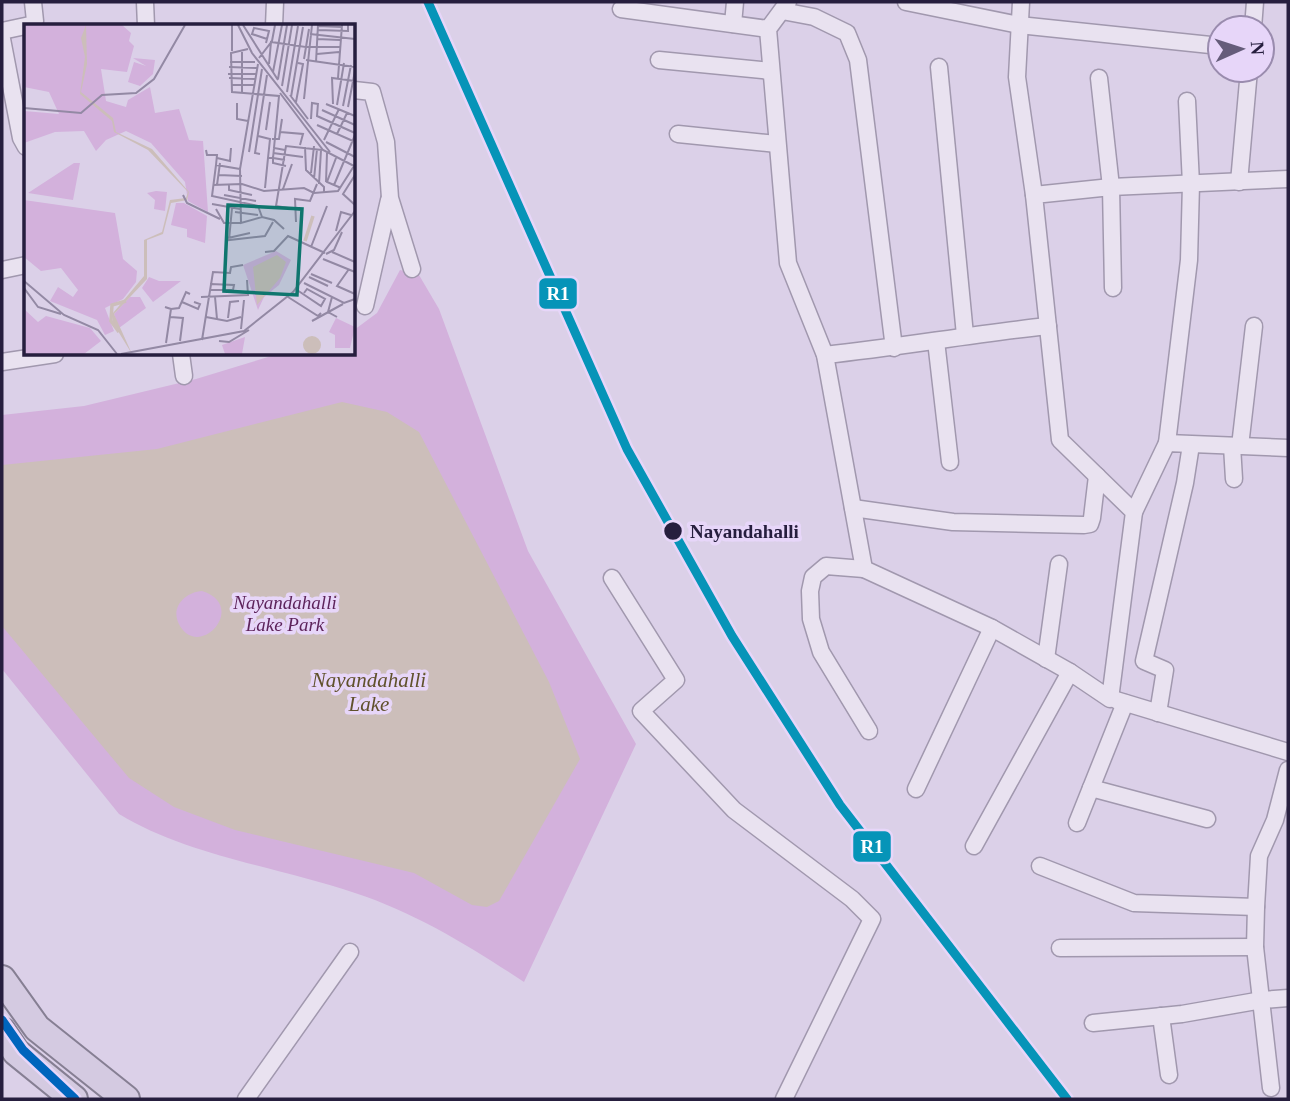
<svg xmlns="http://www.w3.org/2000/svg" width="1290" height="1101" font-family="Georgia,serif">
	<rect width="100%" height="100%" fill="#dbd0e8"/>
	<!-- green -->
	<path fill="#d3b1dc" d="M400 270 419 275 439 309 528 551 636 744 524 982C471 947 416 913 355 893 279 867 188 856 119 814L2 669V415L84 406 196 379 278 354H354V330L377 313Z"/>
	<!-- water -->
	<path fill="#ccbeba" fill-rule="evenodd" d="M342 402 387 412 419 432 549 682 580 759 499 901 487 907 472 905 414 873 235 830 174 807 129 778 2 626V465L157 449ZM202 591C248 605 201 660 180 626 169 608 185 592 202 591Z"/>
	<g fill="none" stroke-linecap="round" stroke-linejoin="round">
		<defs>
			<g id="minor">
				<polyline points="145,2 146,26"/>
				<polyline points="788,2 768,29 788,263 825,355 864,569 992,628 1070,672"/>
				<polyline points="906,2 1019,25 1220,46"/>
				<polyline points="1021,2 1017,77 1034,195"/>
				<polyline points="621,9 768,29"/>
				<polyline points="782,11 814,17 847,33 858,60 894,348"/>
				<polyline points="733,24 735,2"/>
				<polyline points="274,26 275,2"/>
				<polyline points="1253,28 1255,2"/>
				<polyline points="2,31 30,25 35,21 33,2"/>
				<polyline points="2,39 21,138 26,147"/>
				<polyline points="659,60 771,71"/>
				<polyline points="939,67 965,335"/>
				<polyline points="1099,78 1111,187 1113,288"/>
				<polyline points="354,90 372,92 386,142 390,198 412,269"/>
				<polyline points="678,134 777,144"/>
				<polyline points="1239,182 1249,70"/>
				<polyline points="2,270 26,265"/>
				<polyline points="365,306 389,200"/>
				<polyline points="936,341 950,462"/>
				<polyline points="181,354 184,376"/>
				<path d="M825 355C900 347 973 334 1048 326"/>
				<polyline points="2,362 55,354"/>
				<polyline points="1167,443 1189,260 1191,184 1187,101"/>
				<polyline points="1232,446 1234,479"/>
				<polyline points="1240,446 1254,326"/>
				<polyline points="853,508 953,522 1084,525 1090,524 1092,518 1097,476"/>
				<polyline points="1134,512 1167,443 1288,448"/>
				<polyline points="864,569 826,566 813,577 810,591 811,619 821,652 869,731"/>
				<polyline points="612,578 676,680 641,711 734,810 852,899 872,919 784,1099"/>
				<polyline points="1046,659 1059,564"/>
				<polyline points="1116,700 1288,752"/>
				<polyline points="1125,703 1091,788 1207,819"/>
				<polyline points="1158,713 1165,670 1144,661 1185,483 1191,445"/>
				<polyline points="916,789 992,628"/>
				<polyline points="1077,823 1091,788"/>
				<polyline points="974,846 1070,672 1110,699 1134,512 1060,440 1034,195 1111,187 1288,179"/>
				<polyline points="1040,866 1134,903 1256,907"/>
				<polyline points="1060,948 1255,947"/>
				<polyline points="1161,1016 1169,1075"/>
				<polyline points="1093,1023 1182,1014 1262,1000 1288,998"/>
				<polyline points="1271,1088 1255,947 1256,907 1259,856 1275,820 1288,770"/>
				<polyline points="246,1099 350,952"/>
			</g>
			<g id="trunk">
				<polyline points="2,979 37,1028 126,1099"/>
				<polyline points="2,1031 16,1052 74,1099"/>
			</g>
		</defs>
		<!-- minor casing -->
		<use href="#minor" stroke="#a198ae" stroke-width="19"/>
		<!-- trunk casing -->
		<use href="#trunk" stroke="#867f93" stroke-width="30"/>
		<!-- minor -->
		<use href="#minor" stroke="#e9e2f0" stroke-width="16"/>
		<!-- trunk -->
		<use href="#trunk" stroke="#d4cae1" stroke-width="26"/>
		<defs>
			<polyline id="rail-1" points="428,2 627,449 732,636 840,805 1067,1099"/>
		</defs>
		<!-- rail-1 casing -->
		<use href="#rail-1" stroke="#e7d6f9" stroke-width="14"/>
		<!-- rail-1 -->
		<use href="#rail-1" stroke="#0694b8" stroke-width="9"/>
		<defs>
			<polyline id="metro-1" points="2,1020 23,1050 75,1099"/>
		</defs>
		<!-- metro-1 casing -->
		<use href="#metro-1" stroke="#e7d6f9" stroke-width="14"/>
		<!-- metro-1 -->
		<use href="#metro-1" stroke="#0065bd" stroke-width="9"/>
	</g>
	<!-- markers -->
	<circle fill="#261e3e" stroke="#e7d6f9" stroke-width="2.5" cx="673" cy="531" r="10"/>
	<g text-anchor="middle" stroke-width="7" stroke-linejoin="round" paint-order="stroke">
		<!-- stop labels -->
		<g font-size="19" font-weight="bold" fill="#261e3e" stroke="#e7d6f9" text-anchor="start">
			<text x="690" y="538">Nayandahalli</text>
		</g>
		<!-- park labels -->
		<g font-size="19" font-style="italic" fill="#5d235b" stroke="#e7d6f9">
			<text x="285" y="609">Nayandahalli<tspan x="285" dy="22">Lake Park</tspan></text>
		</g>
		<!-- water labels -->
		<g font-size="21" font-style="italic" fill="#60512c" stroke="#e7d6f9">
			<text x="369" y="687">Nayandahalli<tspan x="369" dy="24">Lake</tspan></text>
		</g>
	</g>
	<!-- overview -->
	<g transform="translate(24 24)">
		<rect width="331" height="331" fill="#dbd0e8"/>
		<path d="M0 1H98L107 9 105 17 110 22 103 48 77 45 82 77 102 83 104 76 126 63 131 89 155 85 165 116 179 117 184 188 164 177 161 158 127 119 102 107 82 116 72 127 60 107 31 108 0 119V87L35 90 25 68 0 63ZM109 34 131 36 129 50 116 62 104 58 110 38 122 42ZM50 139H56L49 176 4 169ZM132 167 143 168 141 187 130 185 131 176 123 169ZM0 176 91 189 99 235 113 247 112 258 99 275 81 284 90 307 81 311 73 296 26 277 34 263 49 273 54 266 37 244 17 247 0 233ZM152 179H160L183 192 181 219 163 213V205L147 201ZM252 227 267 236 255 261 240 273 234 286 219 241ZM125 253 135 257H157L129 278 118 264ZM106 273H116L122 284 95 304 90 290ZM0 285 14 298 22 292 66 304 77 317 60 330H0ZM312 294 331 303 326 324H311V311L305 308ZM221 313 218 330H201L198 321Z" fill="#d3b1dc"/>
		<path d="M62 1 63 40 57 68 89 94 92 108 128 125 165 168 163 176 147 179 139 210 123 216V255L90 290 108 330 89 299V289L120 252V216L138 208 146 176 162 174 164 168 124 126 90 108 88 97 56 70 61 33 57 14ZM253 231 262 238 256 254 233 281 229 243ZM279 321a9 9 0 1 1 18 0a9 9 0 1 1-18 0Z" fill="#ccbeba"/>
		<path fill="none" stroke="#ccbeba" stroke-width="3.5" d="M281 217 289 192M95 308 87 297 88 281 102 277"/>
		<path fill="none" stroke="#9389a4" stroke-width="2" d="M214 1 228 29 306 128M219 1 254 56M294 2 318 3M285 5 282 23H316M294 6 324 7V1M286 10 331 15M293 15 316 16M242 19 245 7 230 4 228 10 243 15M224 25 207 29 208 68 255 72 250 124 261 126M218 26V68M208 27V1M293 30 315 28M235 34 248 17 251 1M282 36 331 43M206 38H231M292 38 294 1M234 40 216 145 217 199 238 193 250 196 260 205M245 40 247 18 282 23 280 35M205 43 233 44M249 48 258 1M204 50H232M205 54 231 55M314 54 318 1M254 55 263 1M207 61H230M258 62 268 1M263 68 274 2M266 71 284 95M267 73 279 3M280 75 288 1M272 78 279 40 274 39M213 79V95L224 97M294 79 293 92 331 109M302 80 331 92M309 80 308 54 331 57M313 81 320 39M319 82 327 41M324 83 331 47M0 84 57 89 78 71 112 69 130 55 161 1M298 86 331 101M323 89 313 110 329 117M287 95 288 79 294 80M293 101 313 110M242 106 246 78M256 108 279 110 276 121M234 112 246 115 244 134M248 115H255L258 95M300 116 315 85M302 118 331 133M281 123 282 146 300 163V169M182 126 183 131H193L192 141M225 128 238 45M249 129 279 133M236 130 231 129 243 51M193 134 206 137 207 124M261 136 249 134V139L262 142M216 145 192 141 188 172 234 182 238 193M287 149 290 122M195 151 218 152M331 151 319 170 331 181M290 155 293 125M302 158 303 129M295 160 297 126M189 161 218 160 240 167 280 164 290 169 314 167 330 142 299 126 256 69M193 161 196 139M205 161V166L228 171M310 161 303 158 312 134M241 164 244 134H249L250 124M317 164 310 161 331 111M259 165 268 140M159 171 163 179 196 195M200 171 232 177M188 180 216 185M208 184 205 216 241 212 249 198M192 185 200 199H217M277 186 252 182 262 122 298 126M211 188 234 191M272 198 271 175 286 177 293 160M312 207 317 188 327 191M204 214 226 209M287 223 303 182M241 228 250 227 264 212 301 229M308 228 331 238M302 230 310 226 318 208M299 235 331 248M325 245 313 262 331 270M287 250 308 259M285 253 304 262M0 257 40 291 74 306 93 330M280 259 320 279 331 275M186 260 210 261 209 266H187M0 264 14 283 37 290M273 266 297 282 301 275 283 265 280 269M177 273 224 271 223 256M191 273 193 295M264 273 294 292 297 289M308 273 304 288 313 293M158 278 174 285 176 280 170 278M141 283 147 285 142 319M147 285 155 284 162 268 166 270M146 293 159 294 156 317M182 293 203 297 217 293M204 294 206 278 215 277M288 297 319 280M217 305 220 276M178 316 189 248 206 249 207 243 219 241M195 317 205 318 225 306M97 330 220 307 269 268 331 187"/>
		<path fill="#0f766e" fill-opacity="0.15" stroke="#0f766e" stroke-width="3.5" d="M204 181 278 185 273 271 200 267Z"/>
		<rect width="331" height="331" fill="none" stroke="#261e3e" stroke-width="3.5"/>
	</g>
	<g stroke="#e7d6f9" stroke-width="2.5">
		<rect x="538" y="277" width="40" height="33" rx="7" fill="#0694b8"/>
		<rect x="852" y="830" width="40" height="33" rx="7" fill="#0694b8"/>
	</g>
	<g font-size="19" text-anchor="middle" font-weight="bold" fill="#fff">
		<text x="558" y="300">R1</text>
		<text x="872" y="853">R1</text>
	</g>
	<!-- border -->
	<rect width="1290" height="1101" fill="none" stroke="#261e3e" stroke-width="7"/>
	<!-- north arrow -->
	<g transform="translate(1241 49) rotate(87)"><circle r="33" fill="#e7d6f9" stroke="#9a8cae" stroke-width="2"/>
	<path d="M0-5L12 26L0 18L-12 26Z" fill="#655c7a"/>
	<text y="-10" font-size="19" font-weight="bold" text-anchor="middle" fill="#261e3e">N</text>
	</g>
</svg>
